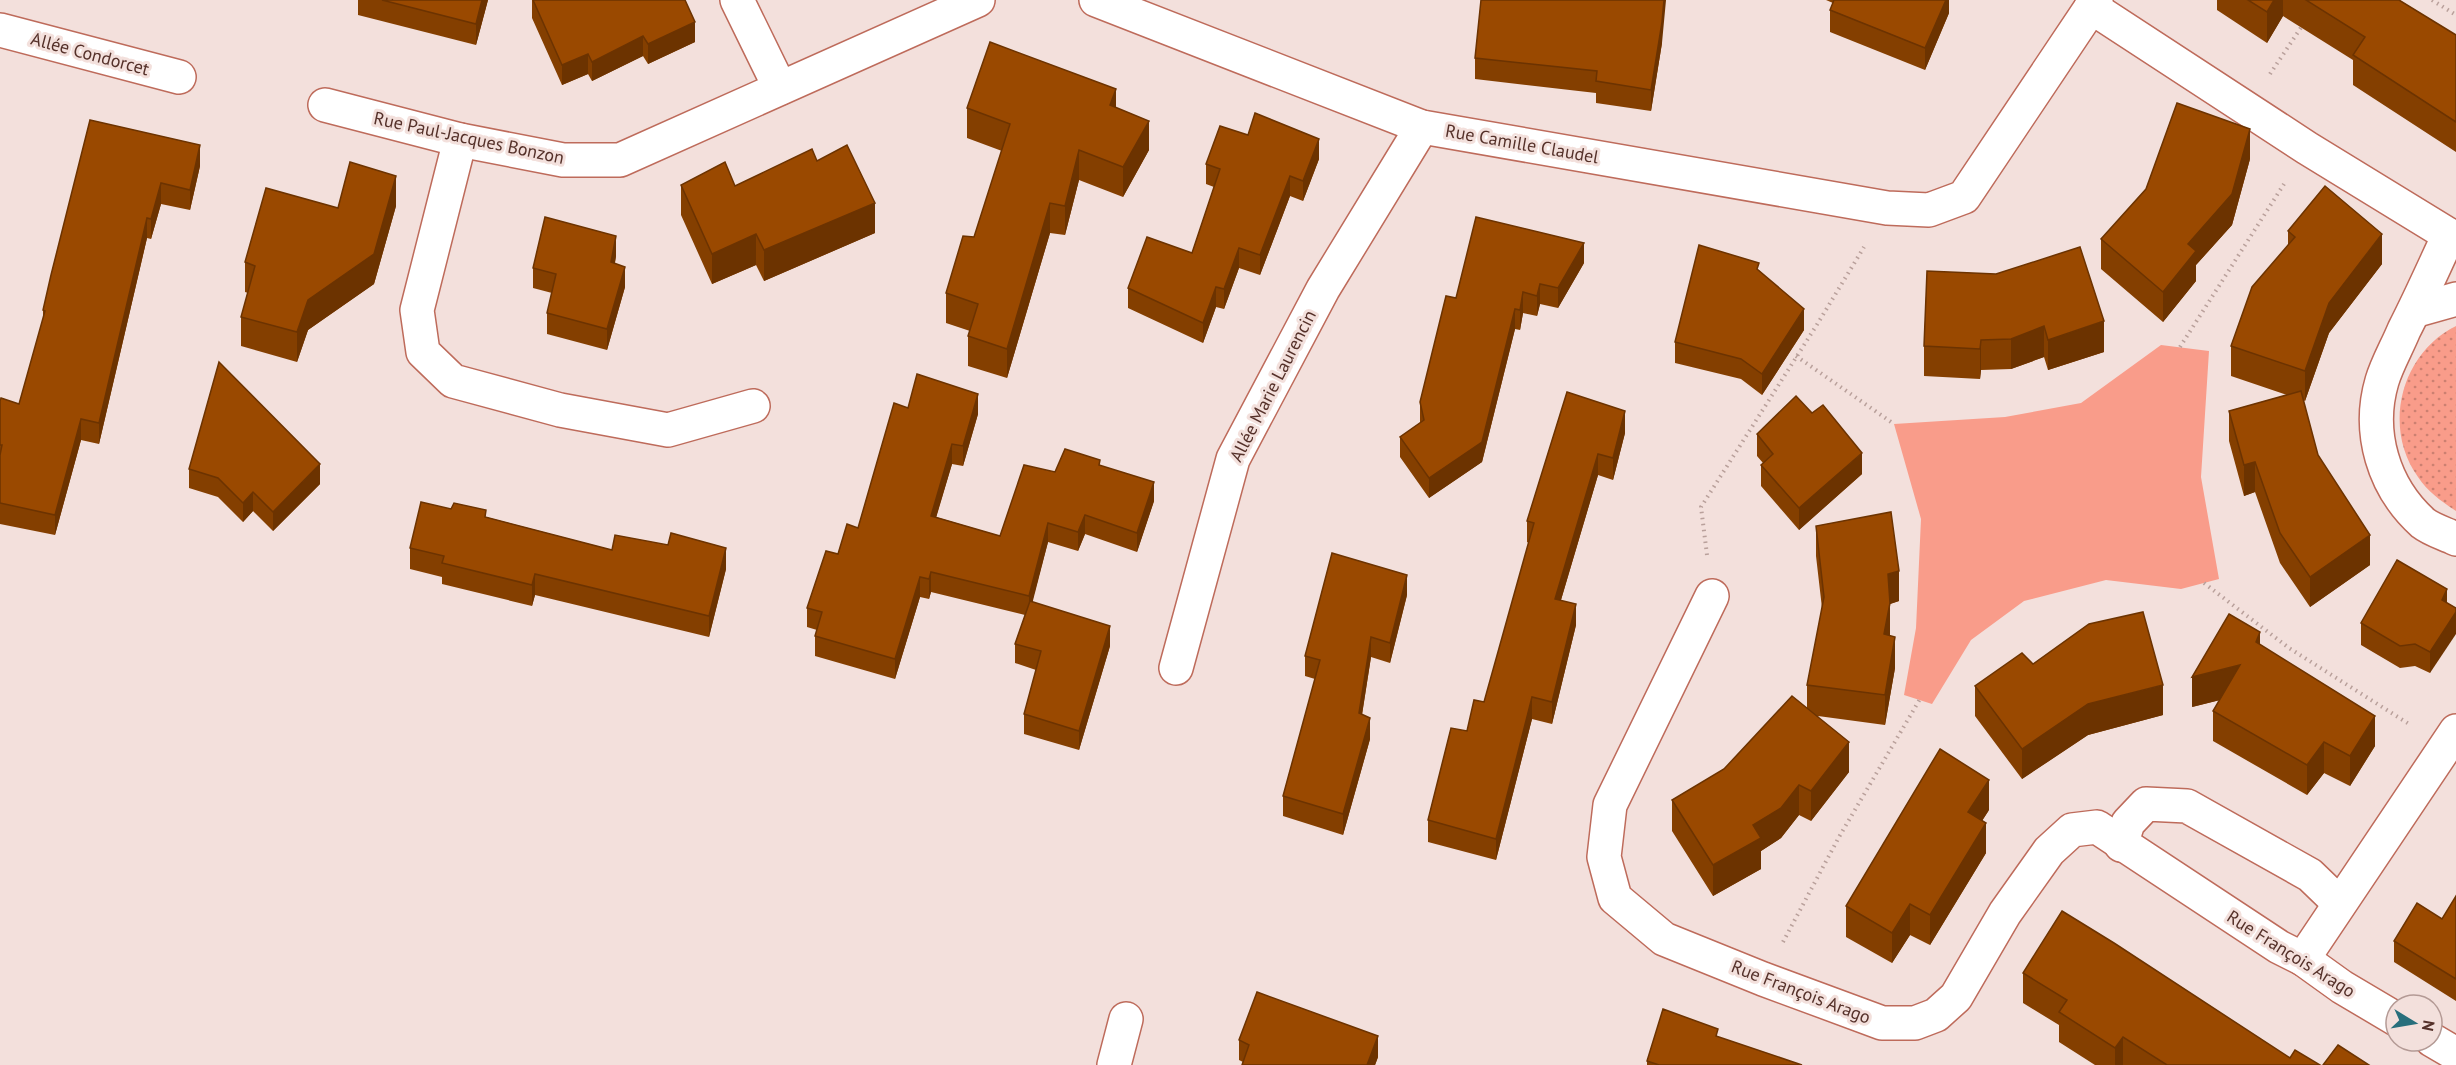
<svg xmlns="http://www.w3.org/2000/svg" width="2456" height="1065" font-family="'PT Sans',sans-serif">
	<defs>
		<pattern id="grass-dots" width="8" height="8" patternUnits="userSpaceOnUse" patternTransform="scale(1.5)"><rect width="8" height="8" fill="#f99c8a"/><path d="M2 2h.1M6 6h.1" fill="none" stroke="#cc8071" stroke-width="1.8" stroke-linecap="round"/></pattern>
	</defs>
	<rect width="100%" height="100%" fill="#f3e0dc"/>
	<!-- grass -->
	<path fill="url(#grass-dots)" d="M2456 326V511C2441 501 2428 492 2418 477 2382 427 2401 353 2456 326Z"/>
	<!-- green -->
	<polygon fill="#f99c8a" points="2161,345 2209,351 2201,477 2219,579 2181,589 2106,580 2024,601 1971,640 1932,704 1904,695 1916,628 1921,519 1894,424 2005,417 2081,403"/>
	<g fill="none" stroke-linecap="round" stroke-linejoin="round">
		<defs>
			<g id="minor">
				<polyline points="737,0 780,88"/>
				<polyline points="1096,0 1422,127 1887,208 1929,210 1964,197 2096,0"/>
				<polyline points="2091,7 2307,148 2449,235"/>
				<polyline points="0,30 179,77"/>
				<polyline points="325,105 460,140 563,160 620,160 978,0"/>
				<polyline points="460,140 417,310 423,352 453,381 560,410 668,430 753,406"/>
				<path d="M2456 239 2449 235C2434 267 2420 299 2404 330 2397 347 2387 364 2382 381 2367 432 2383 487 2423 523 2432 530 2446 534 2456 539"/>
				<polyline points="2414,311 2456,299"/>
				<polyline points="1712,596 1610,805 1604,857 1615,898 1664,939 1763,979 1882,1023 1915,1023 1936,1015 1956,997 2005,913 2049,851 2072,830 2097,827 2279,947 2303,959 2342,987 2396,1019"/>
				<polyline points="1176,668 1233,459 1323,289 1422,127"/>
				<polyline points="2121,845 2128,823 2146,804 2187,806 2310,875 2339,903"/>
				<polyline points="2303,959 2456,731"/>
				<polyline points="2432,1040 2456,1054"/>
				<polyline points="1114,1065 1126,1019"/>
			</g>
		</defs>
		<!-- minor casing -->
		<use href="#minor" stroke="#be6b5b" stroke-width="36"/>
		<!-- path -->
		<g stroke="#b9a09b" stroke-width="4" stroke-dasharray="1.5 4.5" stroke-linecap="butt">
			<polyline points="2432,0 2456,15"/>
			<polyline points="2270,74 2304,23"/>
			<polyline points="2180,347 2284,184"/>
			<polyline points="1796,356 1894,424"/>
			<polyline points="1707,555 1701,507 1818,323 1864,247"/>
			<polyline points="2204,583 2289,648 2409,724"/>
			<polyline points="1783,942 1839,837 1920,699"/>
		</g>
		<!-- minor -->
		<use href="#minor" stroke="#fff" stroke-width="33"/>
	</g>
	<!-- wall -->
	<g fill="#843f00">
		<polygon points="358,0 488,0 476,45 358,15"/>
		<polygon points="532,0 685,0 695,42 648,64 643,56 592,81 588,74 562,85 532,18"/>
		<polygon points="1826,0 1949,0 1949,13 1925,70 1830,32 1830,10 1833,3"/>
		<polygon points="2217,0 2399,0 2456,35 2456,152 2353,85 2353,60 2283,16 2267,43 2217,10"/>
		<polygon points="1662,43 1651,111 1596,103 1596,93 1475,79 1475,58"/>
		<polygon points="967,108 1116,108 1149,150 1123,197 1079,180 1065,235 1050,233 1007,378 968,366 968,336 970,331 946,323 946,293 974,237 1002,151 967,138"/>
		<polygon points="90,120 200,166 190,210 161,204 151,239 147,238 99,444 81,440 55,535 0,524 0,401 19,404 43,321 43,310"/>
		<polygon points="1248,135 1319,159 1303,201 1290,196 1260,275 1239,268 1224,309 1216,307 1203,343 1128,308 1128,288 1192,253 1214,187 1206,184 1206,164"/>
		<polygon points="2250,159 2232,225 2196,265 2196,281 2163,322 2101,269 2101,239"/>
		<polygon points="817,161 875,233 764,281 756,265 712,284 681,215 681,185 735,186"/>
		<polygon points="396,206 374,284 308,330 297,362 241,346 241,317 248,293 245,292 245,262 338,208"/>
		<polygon points="2288,231 2382,264 2329,333 2305,401 2303,400 2318,455 2370,565 2310,607 2280,563 2255,492 2244,496 2229,441 2229,411 2287,395 2231,376 2231,346 2288,245"/>
		<polygon points="616,256 615,263 625,287 607,350 547,334 547,313 552,293 533,288 533,268"/>
		<polygon points="1584,263 1558,308 1540,304 1537,316 1523,313 1520,330 1515,329 1482,462 1429,498 1400,457 1400,437 1420,423 1420,402 1456,298"/>
		<polygon points="1759,270 1804,330 1762,395 1741,379 1675,363 1675,342"/>
		<polygon points="1927,271 2104,352 2048,370 2044,357 2011,369 1981,370 1980,379 1924,376 1924,346"/>
		<polygon points="1567,392 1625,433 1613,480 1598,475 1561,600 1576,625 1552,724 1532,719 1496,860 1428,842 1428,820 1467,731 1484,702 1529,543 1527,542 1527,521"/>
		<polygon points="908,408 978,414 963,466 952,464 936,517 1000,536 1055,472 1100,466 1154,501 1137,552 1085,534 1078,551 1048,542 1032,602 1110,646 1079,750 1024,734 1024,714 1036,670 1015,663 1015,644 1025,615 931,592 929,599 920,597 895,679 815,656 815,636 817,630 807,627 807,608 838,554 858,528"/>
		<polygon points="1757,434 1862,474 1799,530 1761,486 1761,465 1763,463 1757,456"/>
		<polygon points="189,469 320,484 273,531 253,511 243,522 218,497 189,488"/>
		<polygon points="486,517 612,550 726,569 709,637 535,595 532,606 442,584 442,577 410,569 410,548"/>
		<polygon points="1816,526 1899,601 1890,604 1890,636 1895,668 1885,725 1818,716 1849,772 1811,821 1799,815 1781,838 1761,851 1761,869 1713,896 1672,831 1672,800 1724,769 1807,708 1807,685 1822,608 1816,556"/>
		<polygon points="1407,595 1390,663 1371,657 1362,715 1370,739 1343,835 1283,816 1283,796 1315,679 1305,676 1305,656"/>
		<polygon points="2447,603 2430,673 2415,666 2400,668 2361,645 2361,623"/>
		<polygon points="2260,644 2375,746 2350,786 2324,773 2307,795 2213,741 2213,711 2220,700 2192,707"/>
		<polygon points="2033,664 2163,715 2088,735 2022,779 1975,716 1975,686"/>
		<polygon points="1989,810 1982,821 1986,853 1930,945 1910,935 1892,963 1846,937 1846,906"/>
		<polygon points="2456,896 2456,1001 2394,962 2394,941 2442,919"/>
		<polygon points="2023,973 2290,1058 2320,1065 2095,1065 2059,1042 2059,1025 2023,1003"/>
		<polygon points="1718,1037 1802,1065 1647,1065 1647,1061"/>
		<polygon points="1239,1040 1378,1057 1375,1065 1242,1065 1243,1062 1239,1060"/>
	</g>
	<!-- shaded-wall -->
	<g fill="#6c3300">
		<polygon points="482,0 488,0 476,45 476,24"/>
		<polygon points="1664,0 1666,0 1662,43 1651,111 1651,90"/>
		<polygon points="1946,0 1949,0 1949,13 1925,70 1925,48"/>
		<polygon points="2274,0 2283,0 2283,16 2267,43 2267,12"/>
		<polygon points="695,22 695,42 648,64 648,44"/>
		<polygon points="643,36 643,56 592,81 592,62"/>
		<polygon points="588,54 588,74 562,85 562,65"/>
		<polygon points="1116,89 1116,118 1110,105"/>
		<polygon points="1149,121 1149,150 1123,197 1123,167"/>
		<polygon points="2250,129 2250,159 2232,225 2196,265 2196,281 2163,322 2163,292"/>
		<polygon points="1319,139 1319,159 1303,201 1303,181"/>
		<polygon points="200,145 200,166 190,210 190,190"/>
		<polygon points="1079,150 1079,180 1065,235 1065,206"/>
		<polygon points="396,176 396,206 374,284 308,330 297,362 297,332 308,300"/>
		<polygon points="1290,176 1290,196 1260,275 1260,255"/>
		<polygon points="161,183 161,204 151,239 151,219"/>
		<polygon points="875,203 875,233 764,281 764,250"/>
		<polygon points="1050,203 1050,233 1007,378 1007,349"/>
		<polygon points="147,218 147,238 99,444 99,423"/>
		<polygon points="756,234 756,265 712,284 712,254"/>
		<polygon points="2382,234 2382,264 2329,333 2305,401 2305,371 2329,303"/>
		<polygon points="616,236 616,256 611,282 611,262"/>
		<polygon points="1584,243 1584,263 1558,308 1558,288"/>
		<polygon points="1239,248 1239,268 1224,309 1224,289"/>
		<polygon points="625,267 625,287 607,350 607,329"/>
		<polygon points="1540,284 1540,304 1537,316 1537,296"/>
		<polygon points="1216,287 1216,307 1203,343 1203,323"/>
		<polygon points="1523,292 1523,313 1520,330 1520,310"/>
		<polygon points="1515,309 1515,329 1482,462 1429,498 1429,478"/>
		<polygon points="1804,309 1804,330 1762,395 1762,374"/>
		<polygon points="2104,321 2104,352 2048,370 2048,340"/>
		<polygon points="2044,326 2044,357 2011,369 2011,339"/>
		<polygon points="1981,340 1981,370 1980,379 1980,349"/>
		<polygon points="978,394 978,414 963,466 963,446"/>
		<polygon points="1625,411 1625,433 1613,480 1613,458"/>
		<polygon points="81,419 81,440 55,535 55,515"/>
		<polygon points="952,444 952,464 931,535 931,516"/>
		<polygon points="1862,453 1862,474 1799,530 1799,508"/>
		<polygon points="1598,454 1598,475 1555,620 1555,599"/>
		<polygon points="2255,462 2255,492 2244,496 2244,465"/>
		<polygon points="320,464 320,484 273,531 273,512"/>
		<polygon points="1154,482 1154,501 1137,552 1137,533"/>
		<polygon points="253,492 253,511 243,522 243,503"/>
		<polygon points="1085,515 1085,534 1078,551 1078,532"/>
		<polygon points="1048,523 1048,542 1029,616 1029,596"/>
		<polygon points="2370,535 2370,565 2310,607 2310,577"/>
		<polygon points="726,548 726,569 709,637 709,616"/>
		<polygon points="1899,571 1899,601 1890,604 1890,634 1884,664 1884,634 1888,574"/>
		<polygon points="931,572 931,592 929,599 929,579"/>
		<polygon points="535,574 535,595 532,606 532,585"/>
		<polygon points="1407,575 1407,595 1390,663 1390,643"/>
		<polygon points="920,577 920,597 895,679 895,659"/>
		<polygon points="2447,589 2447,611 2442,600"/>
		<polygon points="1576,604 1576,625 1552,724 1552,702"/>
		<polygon points="2456,612 2456,634 2430,673 2430,652"/>
		<polygon points="1110,626 1110,646 1079,750 1079,731"/>
		<polygon points="2260,632 2260,663 2256,642"/>
		<polygon points="1371,637 1371,657 1359,733 1359,713"/>
		<polygon points="1895,637 1895,668 1885,725 1885,695"/>
		<polygon points="2240,665 2240,695 2192,707 2192,677"/>
		<polygon points="2163,685 2163,715 2088,735 2022,779 2022,749 2088,704"/>
		<polygon points="1532,697 1532,719 1496,860 1496,839"/>
		<polygon points="2375,716 2375,746 2350,786 2350,756"/>
		<polygon points="1370,718 1370,739 1343,835 1343,814"/>
		<polygon points="1849,742 1849,772 1811,821 1811,791"/>
		<polygon points="2324,742 2324,773 2307,795 2307,765"/>
		<polygon points="1989,780 1989,810 1968,842 1968,812"/>
		<polygon points="1799,785 1799,815 1781,838 1761,851 1761,869 1713,896 1713,865 1753,825"/>
		<polygon points="1986,823 1986,853 1930,945 1930,915"/>
		<polygon points="1910,904 1910,935 1892,963 1892,933"/>
		<polygon points="1378,1036 1378,1057 1375,1065 1367,1065"/>
		<polygon points="2123,1037 2123,1065 2115,1065 2115,1048"/>
	</g>
	<!-- building -->
	<g fill="#9a4900" stroke="#6c3300" stroke-width="1.5">
		<polygon points="382,0 482,0 476,24"/>
		<polygon points="533,0 685,0 695,22 648,44 643,36 592,62 588,54 562,65"/>
		<polygon points="1481,0 1664,0 1662,22 1651,90 1596,81 1597,71 1475,58"/>
		<polygon points="1834,0 1946,0 1925,48 1830,10"/>
		<polygon points="2248,0 2274,0 2267,12"/>
		<polygon points="2306,0 2399,0 2456,35 2456,122 2353,55 2365,37"/>
		<polygon points="990,42 1116,89 1110,105 1149,121 1123,167 1079,150 1065,206 1050,203 1007,349 968,336 978,304 946,293 963,236 974,237 1010,124 967,108"/>
		<polygon points="2177,103 2250,129 2232,194 2188,244 2196,251 2163,292 2101,239 2146,189"/>
		<polygon points="1255,113 1319,139 1303,181 1290,176 1260,255 1239,248 1224,289 1216,287 1203,323 1128,288 1147,237 1192,253 1220,169 1206,164 1220,126 1248,135"/>
		<polygon points="90,120 200,145 190,190 161,183 151,219 147,218 99,423 81,419 55,515 0,503 0,455 2,445 0,445 0,401 1,398 19,404 45,311 43,310 51,275"/>
		<polygon points="847,145 875,203 764,250 756,234 712,254 681,185 725,162 735,186 812,149 817,161"/>
		<polygon points="350,162 396,176 374,254 308,300 297,332 241,317 255,266 245,262 266,188 338,208"/>
		<polygon points="2325,186 2382,234 2329,303 2305,371 2231,346 2252,287 2295,237 2288,231"/>
		<polygon points="545,217 616,236 611,262 625,267 607,329 547,313 556,274 533,268"/>
		<polygon points="1476,217 1584,243 1558,288 1540,284 1537,296 1523,292 1520,310 1515,309 1482,442 1429,478 1400,437 1424,420 1420,402 1446,296 1456,298"/>
		<polygon points="1699,245 1759,263 1757,269 1804,309 1762,374 1741,359 1675,342"/>
		<polygon points="2080,247 2104,321 2048,340 2044,326 2011,339 1981,340 1980,349 1924,346 1927,271 1996,274"/>
		<polygon points="219,362 320,464 273,512 253,492 243,503 218,478 189,469"/>
		<polygon points="917,374 978,394 963,446 952,444 931,516 1000,536 1024,465 1055,472 1065,449 1100,460 1099,465 1154,482 1137,533 1085,515 1078,532 1048,523 1029,596 931,572 929,579 920,577 895,659 815,636 822,612 807,608 826,551 838,554 847,524 858,528 894,403 908,408"/>
		<polygon points="2301,391 2318,455 2370,535 2310,577 2280,533 2255,462 2244,465 2229,411"/>
		<polygon points="1567,392 1625,411 1613,458 1598,454 1555,599 1576,604 1552,702 1532,697 1496,839 1428,820 1451,728 1467,731 1474,700 1484,702 1534,523 1527,521"/>
		<polygon points="1796,396 1812,413 1823,405 1862,453 1799,508 1761,465 1773,454 1757,434"/>
		<polygon points="421,502 451,509 454,503 486,510 485,517 612,550 615,535 668,545 671,533 726,548 709,616 535,574 532,585 442,563 444,556 410,548"/>
		<polygon points="1891,512 1899,571 1888,574 1890,603 1884,634 1895,637 1885,695 1807,685 1824,597 1816,526"/>
		<polygon points="1332,553 1407,575 1390,643 1371,637 1359,713 1370,718 1343,814 1283,796 1320,660 1305,656"/>
		<polygon points="2397,560 2447,589 2442,600 2456,608 2456,612 2430,652 2415,644 2400,646 2361,623"/>
		<polygon points="1030,601 1110,626 1079,731 1024,714 1041,651 1015,644"/>
		<polygon points="2143,612 2163,685 2088,704 2022,749 1975,686 2022,653 2033,664 2089,624"/>
		<polygon points="2229,614 2260,632 2256,642 2375,716 2350,756 2324,742 2307,765 2213,711 2240,665 2192,677"/>
		<polygon points="1792,696 1849,742 1811,791 1799,785 1781,808 1753,825 1761,838 1713,865 1672,800 1724,769"/>
		<polygon points="1940,749 1989,780 1968,812 1986,823 1930,915 1910,904 1892,933 1846,906"/>
		<polygon points="2456,896 2456,979 2394,941 2417,903 2442,919"/>
		<polygon points="2062,911 2114,943 2290,1058 2295,1050 2320,1065 2167,1065 2123,1037 2115,1048 2059,1012 2067,1000 2023,973"/>
		<polygon points="1257,992 1378,1036 1367,1065 1242,1065 1249,1045 1239,1040"/>
		<polygon points="1663,1009 1718,1029 1716,1036 1802,1065 1659,1065 1647,1061"/>
		<polygon points="2338,1045 2369,1065 2323,1065"/>
	</g>
	<g text-anchor="middle" stroke-width="6" stroke-linejoin="round" paint-order="stroke">
		<!-- street labels -->
		<g font-size="18" fill="#55312a" stroke="#f3e0dc">
			<text transform="translate(90 54) rotate(15)" y="6">Allée Condorcet</text>
			<text transform="translate(469 138) rotate(12)" y="6">Rue Paul-Jacques Bonzon</text>
			<text transform="translate(1522 144) rotate(10)" y="6">Rue Camille Claudel</text>
			<text transform="translate(1273 386) rotate(-63)" y="6">Allée Marie Laurencin</text>
			<text transform="translate(2291 954) rotate(32)" y="6">Rue François Arago</text>
			<text transform="translate(1801 992) rotate(21)" y="6">Rue François Arago</text>
		</g>
	</g>
	<!-- north arrow -->
	<g transform="translate(2414 1023) rotate(101)"><circle r="28" fill="#f3e0dc" stroke="#b49a95" stroke-width="1.5"/>
	<path d="M0-4.5L10 22L0 15L-10 22Z" fill="#286f7c"/>
	<text y="-9" font-size="16" font-weight="bold" text-anchor="middle" fill="#55312a">N</text>
	</g>
</svg>
